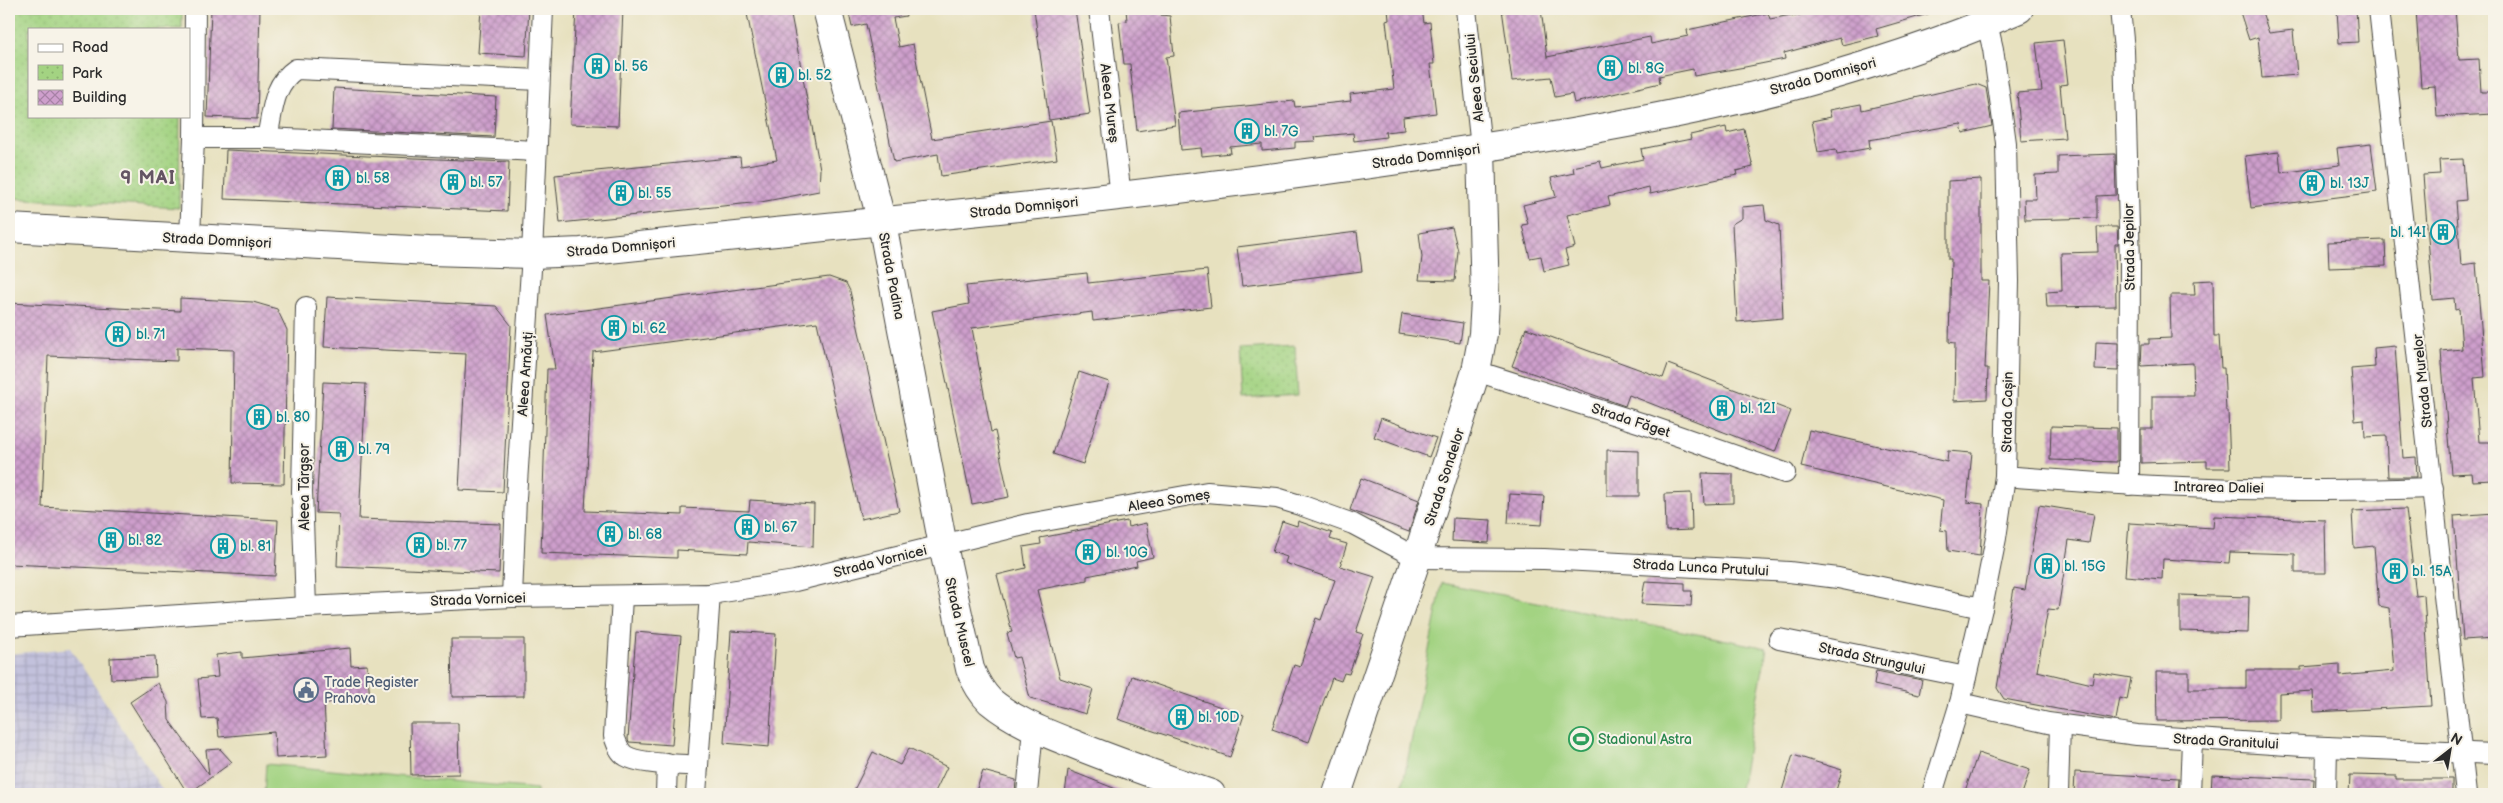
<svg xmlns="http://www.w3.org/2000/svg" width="2503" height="803" font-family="'Balsamiq Sans',sans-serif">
	<defs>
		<pattern id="industrial-grid" width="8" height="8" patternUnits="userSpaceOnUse" patternTransform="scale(1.25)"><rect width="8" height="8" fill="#c2c1dc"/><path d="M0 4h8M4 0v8" fill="none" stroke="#a7a6bd"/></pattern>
		<pattern id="park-dots" width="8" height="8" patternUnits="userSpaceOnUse" patternTransform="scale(1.25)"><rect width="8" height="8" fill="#a3d382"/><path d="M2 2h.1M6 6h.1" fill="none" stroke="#8cb570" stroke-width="1.8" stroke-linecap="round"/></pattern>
		<pattern id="building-cross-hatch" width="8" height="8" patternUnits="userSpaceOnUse" patternTransform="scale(1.25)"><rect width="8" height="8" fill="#ce9fcc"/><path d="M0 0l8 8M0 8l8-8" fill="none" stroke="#a782a6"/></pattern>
	</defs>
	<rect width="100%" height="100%" fill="#f7f3e8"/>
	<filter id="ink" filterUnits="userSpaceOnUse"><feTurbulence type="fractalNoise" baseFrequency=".02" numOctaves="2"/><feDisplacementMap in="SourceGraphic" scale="10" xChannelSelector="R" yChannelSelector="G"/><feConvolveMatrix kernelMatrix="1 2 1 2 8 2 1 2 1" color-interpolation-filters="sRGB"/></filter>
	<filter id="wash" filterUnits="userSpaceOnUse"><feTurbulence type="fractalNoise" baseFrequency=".0096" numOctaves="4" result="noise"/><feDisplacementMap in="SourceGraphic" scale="20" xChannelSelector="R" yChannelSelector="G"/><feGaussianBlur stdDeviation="1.12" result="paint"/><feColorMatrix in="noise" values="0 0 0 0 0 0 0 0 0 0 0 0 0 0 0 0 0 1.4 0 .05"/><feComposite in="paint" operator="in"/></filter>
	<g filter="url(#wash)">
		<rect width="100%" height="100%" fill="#e7e1bf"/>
		<!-- industrial -->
		<polygon fill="url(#industrial-grid)" points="70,648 165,794 9,794 9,654"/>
		<!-- grass -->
		<g fill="#a3d382" stroke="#677f56">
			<polygon points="1442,583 1767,648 1739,794 1401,794"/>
			<polygon points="266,764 537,789 537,794 264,794"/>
		</g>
		<!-- park -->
		<g fill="url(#park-dots)" stroke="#677f56">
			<polygon points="9,9 182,9 182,29 29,29 29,116 180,116 179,208 9,198"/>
			<polygon points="1295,346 1298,395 1243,399 1240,349"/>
		</g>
		<g id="blocks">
			<!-- building -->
			<g fill="url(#building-cross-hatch)">
				<polygon points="211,9 260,9 257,119 207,117"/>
				<polygon points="481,9 529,9 526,56 478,53"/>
				<polygon points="576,9 623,9 618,126 570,124"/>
				<polygon points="746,9 790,9 820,169 819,191 761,202 560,223 555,175 740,157 741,166 777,160"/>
				<polygon points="848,9 905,9 906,16 893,18 899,47 913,44 932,139 1051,121 1057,159 941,176 938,154 894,162 866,24 852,27"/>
				<polygon points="1034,9 1075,9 1090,114 1049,120"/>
				<polygon points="1126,9 1161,9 1161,15 1170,16 1174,56 1166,57 1175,125 1137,131 1130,64 1124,64 1119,22 1127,21"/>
				<polygon points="1388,9 1422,9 1424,23 1430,22 1434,64 1430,64 1436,113 1403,117 1404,130 1385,132 1386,137 1354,141 1353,133 1314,137 1315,141 1295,142 1295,148 1262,151 1262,144 1230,147 1231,153 1202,156 1201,148 1181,150 1178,113 1294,101 1295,107 1351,101 1350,94 1394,89 1386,21 1389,20"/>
				<polygon points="1502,9 1541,9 1547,57 1650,37 1651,44 1688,36 1687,30 1768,13 1770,19 1791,15 1792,17 1824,9 1930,9 1931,13 1876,29 1878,36 1842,45 1840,38 1784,53 1785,59 1745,67 1694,76 1693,69 1659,76 1660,83 1574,103 1572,94 1555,97 1551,77 1512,81"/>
				<polygon points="2239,9 2261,9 2269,33 2293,30 2297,75 2262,78 2258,37 2249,40"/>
				<polygon points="2337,9 2356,9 2358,42 2339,43"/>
				<polygon points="2416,9 2455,9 2459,60 2479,59 2481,92 2492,92 2493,114 2437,117 2435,86 2421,87"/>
				<polygon points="2063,40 2068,84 2060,85 2065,138 2021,141 2017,93 2042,91 2036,43"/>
				<polygon points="1976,84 1986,88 1992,126 1963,133 1961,124 1869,140 1870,148 1837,154 1836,149 1818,152 1812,121 1831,117 1829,110 1861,104 1862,110"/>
				<polygon points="334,88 496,97 494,137 332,129"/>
				<polygon points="1726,127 1727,133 1744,129 1753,167 1736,171 1737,175 1650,194 1649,187 1608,197 1610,205 1567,215 1575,247 1565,250 1569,265 1544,271 1541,256 1530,258 1522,225 1528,224 1523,205 1556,197 1551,178 1574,173 1573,167 1600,161 1602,168 1643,159 1641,149 1691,139 1690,135"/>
				<polygon points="2371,144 2377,192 2251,208 2245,156 2279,152 2281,173 2339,165 2337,148"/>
				<polygon points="226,150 509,162 507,211 224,199"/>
				<polygon points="2115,154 2116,195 2097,196 2097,218 2025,220 2024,199 2036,199 2035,175 2058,174 2058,156"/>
				<polygon points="2463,159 2466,200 2456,201 2461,265 2476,263 2485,377 2474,378 2479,442 2490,442 2493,480 2473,481 2472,473 2451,474 2441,351 2462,349 2459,309 2455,310 2454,298 2433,300 2423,175 2440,174 2439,160"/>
				<polygon points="1981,179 1981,281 1989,281 1985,368 1988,368 1987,399 1954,401 1955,343 1949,342 1951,259 1948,259 1948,181"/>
				<polygon points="1764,205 1766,220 1779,225 1783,318 1737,322 1732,224 1742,218 1742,207"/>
				<polygon points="1452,227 1458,251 1455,281 1419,280 1422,257 1419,233"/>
				<polygon points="2097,227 2117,227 2118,244 2115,244 2116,306 2047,307 2046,292 2062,291 2061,253 2098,252"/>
				<polygon points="1357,232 1362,271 1242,286 1237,247"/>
				<polygon points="2385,240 2386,266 2329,268 2328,242"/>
				<polygon points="1207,270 1211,307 1093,321 1092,312 972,328 991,432 995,431 1009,497 972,504 932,311 969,304 966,286 1087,273 1088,283"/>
				<polygon points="829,277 846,283 850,291 899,511 861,519 817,322 593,352 585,511 682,515 682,508 749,511 750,500 814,504 813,547 748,542 747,554 677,550 677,558 541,553 547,369 555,369 547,315"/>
				<polygon points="2213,280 2214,336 2219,336 2221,368 2224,368 2226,411 2228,411 2230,468 2207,468 2207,461 2141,463 2141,429 2152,429 2152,396 2194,396 2193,363 2141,366 2142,344 2149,344 2149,339 2171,338 2170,295 2195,295 2194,281"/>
				<polygon points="327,297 496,306 511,325 503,492 459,490 466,354 324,347"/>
				<polygon points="180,298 253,302 277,309 287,330 284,484 232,483 234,350 177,348 177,361 48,356 42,507 278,520 275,576 9,564 9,303 180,311"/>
				<polygon points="1402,314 1463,323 1460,343 1399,334"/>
				<polygon points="1526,328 1663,378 1668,364 1791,411 1775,452 1629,395 1625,406 1512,366"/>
				<polygon points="2096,342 2118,343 2118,371 2095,370"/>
				<polygon points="2395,346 2403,458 2416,457 2417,477 2388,477 2386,436 2365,437 2364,419 2355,420 2351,369 2375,367 2374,348"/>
				<polygon points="1079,372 1109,382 1083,464 1053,454"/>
				<polygon points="323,382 366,384 359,519 501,524 499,573 337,566 339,514 316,513"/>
				<polygon points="1381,418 1436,438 1429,457 1374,437"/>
				<polygon points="2051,426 2117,428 2117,462 2050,460"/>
				<polygon points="1809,430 1947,462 1948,451 1972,453 1967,502 1983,504 1980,556 1948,551 1947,531 1940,530 1943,500 1801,467"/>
				<polygon points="1607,450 1639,451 1639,496 1607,496"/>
				<polygon points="1702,473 1733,474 1733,503 1704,504"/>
				<polygon points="1361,478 1419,500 1409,532 1350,510"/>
				<polygon points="1691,493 1692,530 1666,531 1665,494"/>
				<polygon points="1510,494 1544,496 1542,525 1508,523"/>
				<polygon points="2039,505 2094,514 2089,543 2069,540 2058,610 2048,609 2037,671 2092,684 2094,672 2131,678 2127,700 2120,698 2116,720 2004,699 1997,688 2014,588 2025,590"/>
				<polygon points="2406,509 2416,596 2424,595 2431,706 2314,712 2313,691 2279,693 2279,720 2157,721 2156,672 2189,672 2189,689 2246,689 2246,670 2301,670 2301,667 2340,664 2340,676 2394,671 2389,608 2379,606 2374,546 2354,548 2352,511"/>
				<polygon points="2494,513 2494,545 2491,545 2494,638 2463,640 2454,516"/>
				<polygon points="2214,516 2325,520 2326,573 2295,573 2295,554 2230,552 2229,563 2163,559 2162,579 2125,576 2129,523 2213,528"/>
				<polygon points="1453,518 1491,520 1489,543 1452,541"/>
				<polygon points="1127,521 1128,527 1146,523 1153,557 1136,561 1137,566 1087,576 1087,580 1037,590 1060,678 1093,689 1086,714 1030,698 1019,657 1014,658 1007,633 1012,632 997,575 1026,568 1023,547 1041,544 1040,538"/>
				<polygon points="1282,521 1297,526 1298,521 1332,533 1330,539 1347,544 1340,566 1375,577 1356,632 1363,634 1349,674 1344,673 1341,681 1332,678 1309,742 1272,729 1294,665 1300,667 1316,618 1321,620 1335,580 1285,563 1287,557 1272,552"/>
				<polygon points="1645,581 1685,583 1685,591 1692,591 1691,606 1641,604"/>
				<polygon points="2180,595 2249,597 2248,633 2180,631"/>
				<polygon points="731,631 776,634 769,747 724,743"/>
				<polygon points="636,632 681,636 672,745 629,742 628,739"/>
				<polygon points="451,639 524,639 524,696 452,697"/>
				<polygon points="350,648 351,666 367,665 370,699 324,703 327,755 276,758 274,732 219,737 217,718 202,719 198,679 218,677 216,655 242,652 242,658"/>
				<polygon points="155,656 156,677 111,679 110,658"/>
				<polygon points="1876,671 1922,680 1919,695 1874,685"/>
				<polygon points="1132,676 1244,715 1230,757 1118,719"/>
				<polygon points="158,683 168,702 169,720 209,775 206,750 220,749 232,762 188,794 130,702"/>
				<polygon points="410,723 458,723 459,774 411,775"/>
				<polygon points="909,748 947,767 934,794 852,794 873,752 900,765"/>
				<polygon points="1978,753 2030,770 2022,794 1964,794"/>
				<polygon points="1793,755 1842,770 1835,794 1781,794"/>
				<polygon points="1068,770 1126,793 1126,794 1065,794"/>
				<polygon points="983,771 1016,780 1015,794 975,794"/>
				<polygon points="2075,772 2179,778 2178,794 2074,794"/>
				<polygon points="2212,775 2314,779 2313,794 2211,794"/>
				<polygon points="2350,775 2396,776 2396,779 2452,779 2452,794 2349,794"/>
			</g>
		</g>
	</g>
	<g filter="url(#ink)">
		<use href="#blocks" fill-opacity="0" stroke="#474641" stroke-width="1"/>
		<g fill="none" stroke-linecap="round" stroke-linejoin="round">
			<defs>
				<g id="street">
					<polyline points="1099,9 1121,197"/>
					<polyline points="1466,9 1481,148"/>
					<polyline points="2120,9 2124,50 2130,264 2129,485"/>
					<polyline points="2379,9 2466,794"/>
					<polyline points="194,138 267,138 536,151"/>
					<path d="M267 138C273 112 272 85 296 69L539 80"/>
					<polyline points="190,238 194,138 195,9"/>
					<polyline points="1476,371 1641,423 1785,473"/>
					<path d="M2005 476C2147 488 2291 493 2433 488"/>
					<polyline points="512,597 516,498 532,254 543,9"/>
					<path d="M622 597 614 736C617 744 619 752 626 756 641 765 679 764 698 766"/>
					<polyline points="306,607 302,491 306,307"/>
					<polyline points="9,626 306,607 512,597 710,594 795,581 1028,524 1207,492 1277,498 1303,506 1353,524 1417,558 1544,559 1789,572 1838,578 1982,608"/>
					<polyline points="1779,639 1966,677"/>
					<polyline points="1960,703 2048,723 2137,735 2303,746 2494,754"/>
					<polyline points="666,794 667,763"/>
					<polyline points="696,794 710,594"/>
					<polyline points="1027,794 1033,728"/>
					<polyline points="1932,794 1960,703 1982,608 1996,538 2005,476 2009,281 2006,143 1993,49 1984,10"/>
					<polyline points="2058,794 2060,725"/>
					<polyline points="2190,794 2192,740"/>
					<polyline points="2326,794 2327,747"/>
				</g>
				<g id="secondary">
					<path d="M827 9 882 223 943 546 970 669C975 681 981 692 990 701 1014 721 1043 732 1071 743 1117 762 1164 778 1211 794"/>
					<path d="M9 228 429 251 532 254 581 252C854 223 1127 200 1399 160 1609 130 1824 94 2019 9"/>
					<polyline points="1337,794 1417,558 1476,371 1483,334 1485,300 1481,148"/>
				</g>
			</defs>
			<!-- street casing -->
			<use href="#street" stroke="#474641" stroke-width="22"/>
			<!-- secondary casing -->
			<use href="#secondary" stroke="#474641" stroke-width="30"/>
			<!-- street -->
			<use href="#street" stroke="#fff" stroke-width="20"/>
			<!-- secondary -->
			<use href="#secondary" stroke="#fff" stroke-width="28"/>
		</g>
	</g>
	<!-- icons -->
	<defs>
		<symbol id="building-ring" viewBox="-11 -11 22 22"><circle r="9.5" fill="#f7f3e8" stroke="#0f9aa8" stroke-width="1.5"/><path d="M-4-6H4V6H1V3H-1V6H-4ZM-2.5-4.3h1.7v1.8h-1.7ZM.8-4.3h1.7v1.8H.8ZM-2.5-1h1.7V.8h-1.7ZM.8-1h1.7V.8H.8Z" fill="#0f9aa8"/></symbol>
		<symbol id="civic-ring" viewBox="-11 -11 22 22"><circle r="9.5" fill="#f7f3e8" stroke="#5c6f8a" stroke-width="1.5"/><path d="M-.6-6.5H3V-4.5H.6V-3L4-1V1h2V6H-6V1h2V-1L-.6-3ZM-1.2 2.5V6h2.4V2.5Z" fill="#5c6f8a"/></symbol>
		<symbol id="stadium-ring" viewBox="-11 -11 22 22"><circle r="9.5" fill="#f7f3e8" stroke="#2e9e5b" stroke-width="1.5"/><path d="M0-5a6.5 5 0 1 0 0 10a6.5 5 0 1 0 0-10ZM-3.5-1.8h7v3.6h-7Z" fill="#2e9e5b"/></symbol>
	</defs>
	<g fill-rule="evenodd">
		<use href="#building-ring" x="583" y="52" width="28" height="28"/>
		<use href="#building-ring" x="1596" y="54" width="28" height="28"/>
		<use href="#building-ring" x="767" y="61" width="28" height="28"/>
		<use href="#building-ring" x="1233" y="117" width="28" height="28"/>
		<use href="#building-ring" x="324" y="164" width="28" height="28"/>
		<use href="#building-ring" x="439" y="168" width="28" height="28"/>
		<use href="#building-ring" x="2298" y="169" width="28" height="28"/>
		<use href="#building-ring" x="607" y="179" width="28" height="28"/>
		<use href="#building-ring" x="2429" y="218" width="28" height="28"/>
		<use href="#building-ring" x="600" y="314" width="28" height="28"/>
		<use href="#building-ring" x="104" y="320" width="28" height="28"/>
		<use href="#building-ring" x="1708" y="394" width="28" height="28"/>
		<use href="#building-ring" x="245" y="403" width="28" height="28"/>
		<use href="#building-ring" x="327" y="435" width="28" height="28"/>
		<use href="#building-ring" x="733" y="513" width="28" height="28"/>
		<use href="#building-ring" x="596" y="520" width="28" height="28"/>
		<use href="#building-ring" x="97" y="526" width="28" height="28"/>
		<use href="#building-ring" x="405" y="531" width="28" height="28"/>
		<use href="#building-ring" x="209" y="532" width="28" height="28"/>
		<use href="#building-ring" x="1074" y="538" width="28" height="28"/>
		<use href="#building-ring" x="2033" y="552" width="28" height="28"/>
		<use href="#building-ring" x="2381" y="557" width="28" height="28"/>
		<use href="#civic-ring" x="292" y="676" width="28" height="28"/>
		<use href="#building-ring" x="1167" y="703" width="28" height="28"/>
		<use href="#stadium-ring" x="1567" y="725" width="28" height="28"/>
	</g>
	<g text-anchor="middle" stroke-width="4" stroke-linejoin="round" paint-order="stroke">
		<!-- culture labels -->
		<g font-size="14" fill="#0d838f" stroke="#f7f3e8" text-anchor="start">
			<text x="614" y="71">bl. 56</text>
			<text x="1628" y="73">bl. 8G</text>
			<text x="798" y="80">bl. 52</text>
			<text x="1264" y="136">bl. 7G</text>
			<text x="356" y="183">bl. 58</text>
			<text x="470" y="187">bl. 57</text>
			<text x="2330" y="188">bl. 13J</text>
			<text x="638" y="198">bl. 55</text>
			<text x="2426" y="237" text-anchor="end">bl. 14I</text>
			<text x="632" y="333">bl. 62</text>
			<text x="136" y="339">bl. 71</text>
			<text x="1740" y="413">bl. 12I</text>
			<text x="276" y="422">bl. 80</text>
			<text x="358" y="454">bl. 79</text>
			<text x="764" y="532">bl. 67</text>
			<text x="628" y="539">bl. 68</text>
			<text x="128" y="545">bl. 82</text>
			<text x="436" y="550">bl. 77</text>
			<text x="240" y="551">bl. 81</text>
			<text x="1106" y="557">bl. 10G</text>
			<text x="2064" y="571">bl. 15G</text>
			<text x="2412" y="576">bl. 15A</text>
			<text x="1198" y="722">bl. 10D</text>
		</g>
		<!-- street labels -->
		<g font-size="14" fill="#2b2b2b" stroke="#f7f3e8">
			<text transform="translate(1823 76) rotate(-15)" y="5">Strada Domnișori</text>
			<text transform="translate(1474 78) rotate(-96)" y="5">Aleea Seciului</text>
			<text transform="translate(1110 103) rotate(83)" y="5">Aleea Mureș</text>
			<text transform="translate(1426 156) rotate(-8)" y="5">Strada Domnișori</text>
			<text transform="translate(1024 207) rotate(-6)" y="5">Strada Domnișori</text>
			<text transform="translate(217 240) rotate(3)" y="5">Strada Domnișori</text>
			<text transform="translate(621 247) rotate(-5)" y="5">Strada Domnișori</text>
			<text transform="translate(2129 247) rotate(-91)" y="5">Strada Jepilor</text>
			<text transform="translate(892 276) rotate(79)" y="5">Strada Padina</text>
			<text transform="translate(525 374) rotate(-86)" y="5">Aleea Arnăuți</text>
			<text transform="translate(2422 381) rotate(-96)" y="5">Strada Murelor</text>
			<text transform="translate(2007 412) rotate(-89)" y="5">Strada Cașin</text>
			<text transform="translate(1631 420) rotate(18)" y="5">Strada Făget</text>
			<text transform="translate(1444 477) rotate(-72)" y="5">Strada Sondelor</text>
			<text transform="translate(304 487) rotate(-90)" y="5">Aleea Târgșor</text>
			<text transform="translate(2219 487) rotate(1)" y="5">Intrarea Daliei</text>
			<text transform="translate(1169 500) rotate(-9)" y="5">Aleea Someș</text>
			<text transform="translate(880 561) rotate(-14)" y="5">Strada Vornicei</text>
			<text transform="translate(1701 567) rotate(3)" y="5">Strada Lunca Prutului</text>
			<text transform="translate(478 599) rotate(-2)" y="5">Strada Vornicei</text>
			<text transform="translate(960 622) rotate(77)" y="5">Strada Muscel</text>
			<text transform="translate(1872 658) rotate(12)" y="5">Strada Strungului</text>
			<text transform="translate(2226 741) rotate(3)" y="5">Strada Granitului</text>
		</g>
		<!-- service labels -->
		<g font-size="14" fill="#4e5e75" stroke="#f7f3e8" text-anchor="start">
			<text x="324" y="687">Trade Register<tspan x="324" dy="16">Prahova</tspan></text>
		</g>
		<!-- leisure labels -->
		<g font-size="14" fill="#27864d" stroke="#f7f3e8" text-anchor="start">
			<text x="1598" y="744">Stadionul Astra</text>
		</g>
		<!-- district labels -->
		<g font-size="19" font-weight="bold" letter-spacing="1" fill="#645463" stroke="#f7f3e8">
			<text x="148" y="184">9 MAI</text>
		</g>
	</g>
	<!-- margin -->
	<rect width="2503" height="803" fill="none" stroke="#f7f3e8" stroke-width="30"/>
	<!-- legend -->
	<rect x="28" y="28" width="162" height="90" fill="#f7f3e8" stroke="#a5a39c"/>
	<rect x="38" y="44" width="25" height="8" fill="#ffffff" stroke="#a5a39c"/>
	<text x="72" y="52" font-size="15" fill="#2b2b2b">Road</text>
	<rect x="38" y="65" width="25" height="15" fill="url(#park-dots)" stroke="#a5a39c"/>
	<text x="72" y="78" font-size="15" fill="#2b2b2b">Park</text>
	<rect x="38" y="90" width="25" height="15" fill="url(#building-cross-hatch)" stroke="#a5a39c"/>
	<text x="72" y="102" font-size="15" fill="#2b2b2b">Building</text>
	<!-- north arrow -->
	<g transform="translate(2450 750) rotate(31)" stroke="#f7f3e8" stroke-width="4" paint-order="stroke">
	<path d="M0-4L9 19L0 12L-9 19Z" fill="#2b2b2b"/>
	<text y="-8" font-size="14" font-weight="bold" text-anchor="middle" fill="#2b2b2b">N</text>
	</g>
</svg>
